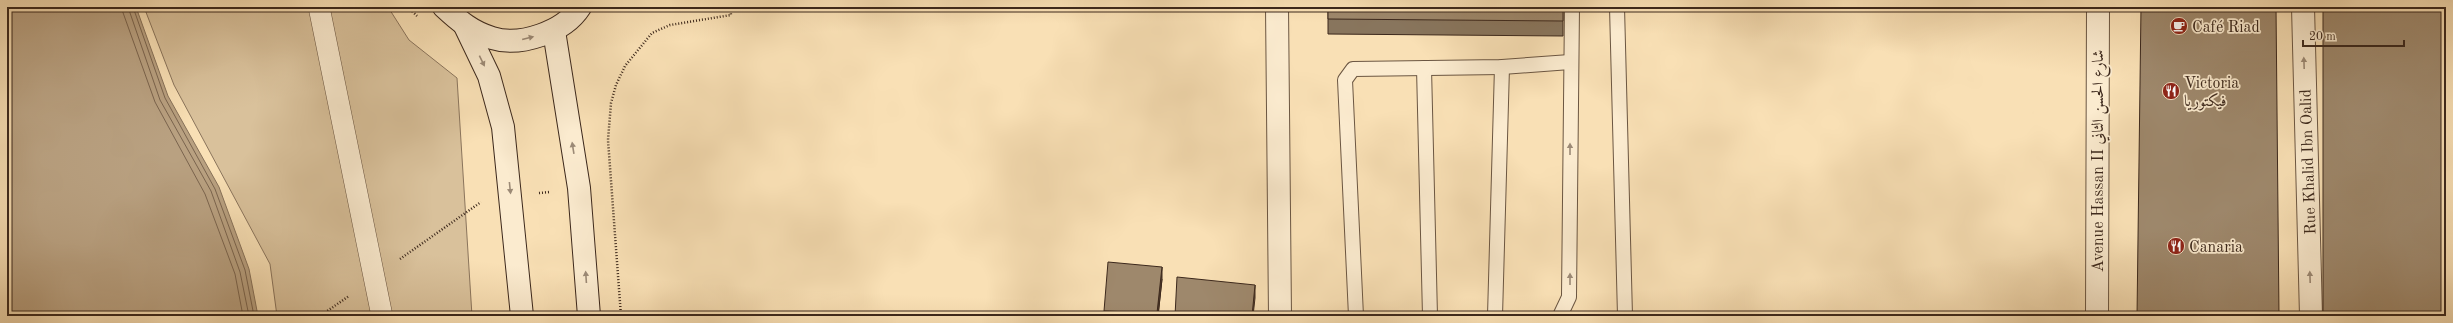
<svg xmlns="http://www.w3.org/2000/svg" width="2453" height="323" font-family="'Old Standard TT',Amiri,serif">
	<rect width="100%" height="100%" fill="#f9e0b5"/>
	<filter id="stains"><feTurbulence type="fractalNoise" baseFrequency=".005" numOctaves="4"/><feColorMatrix values="0 0 0 0 .2 0 0 0 0 .09 0 0 0 0 .02 0 0 0 .5 -.17"/></filter>
	<radialGradient id="worn" r=".72"><stop offset=".6" stop-color="#630" stop-opacity="0"/><stop offset="1" stop-color="#630" stop-opacity=".3"/></radialGradient>
	<!-- green -->
	<polygon fill="#d9c19b" stroke="#8a745c" points="144,7 388,7 409,40 457,78 472,316 277,316 270,264 174,85"/>
	<!-- water -->
	<polygon fill="#b9a181" stroke="#877159" points="7,7 136,7 168,96 219,187 249,269 258,316 7,316"/>
	<g fill="none" stroke-linecap="round" stroke-linejoin="round">
		<!-- shore -->
		<g stroke="#7a644e" stroke-width="1">
			<polyline points="121,7 155,102 205,194 235,274 243,316"/>
			<polyline points="128,7 160,100 211,191 240,272 249,316"/>
			<polyline points="133,7 165,98 215,189 245,270 254,316"/>
		</g>
		<defs>
			<g id="service">
				<polyline points="1617,7 1625,316"/>
				<polyline points="1424,68 1430,316"/>
				<polyline points="1356,316 1345,80 1353,69 1502,67 1570,62"/>
				<polyline points="1495,316 1502,67"/>
				<polyline points="1560,316 1569,297 1572,7"/>
			</g>
			<polyline id="pedestrian" points="319,7 382,316"/>
			<g id="minor">
				<polyline points="1277,7 1280,316"/>
				<polyline points="2303,7 2311,316"/>
			</g>
			<polyline id="tertiary" points="2097,316 2098,7"/>
			<g id="secondary">
				<path d="M444 7C459 21 472 32 492 38 520 47 564 32 580 7"/>
				<polyline points="465,26 489,76 503,127 522,316"/>
				<polyline points="554,31 579,188 589,316"/>
			</g>
		</defs>
		<!-- service casing -->
		<use href="#service" stroke="#6b5642" stroke-width="16"/>
		<!-- pedestrian casing -->
		<use href="#pedestrian" stroke="#6b5642" stroke-width="22"/>
		<!-- minor casing -->
		<use href="#minor" stroke="#6b5642" stroke-width="24"/>
		<!-- tertiary casing -->
		<use href="#tertiary" stroke="#6b5642" stroke-width="24"/>
		<!-- secondary casing -->
		<use href="#secondary" stroke="#3c281c" stroke-width="24"/>
		<!-- path -->
		<g stroke="#3c281c" stroke-width="2.5" stroke-dasharray="1 2" stroke-linecap="butt">
			<polyline points="408,7 417,16"/>
			<polyline points="539,193 550,192"/>
			<polyline points="400,259 481,202"/>
			<polyline points="320,316 349,296"/>
			<polyline points="621,316 608,140 611,103 616,85 625,66 652,33 670,25 731,15 730,7"/>
		</g>
		<!-- service -->
		<use href="#service" stroke="#fbebcf" stroke-width="14"/>
		<!-- pedestrian -->
		<use href="#pedestrian" stroke="#fbebcf" stroke-width="21"/>
		<!-- minor -->
		<use href="#minor" stroke="#fbebcf" stroke-width="22"/>
		<!-- tertiary -->
		<use href="#tertiary" stroke="#fbebcf" stroke-width="22"/>
		<!-- secondary -->
		<use href="#secondary" stroke="#fbebcf" stroke-width="22"/>
	</g>
	<!-- wall -->
	<g fill="#88755d" stroke="#3c281c">
		<polygon points="1328,7 1563,7 1563,36 1328,34"/>
		<polygon points="1162,279 1158,316 1104,316 1104,311"/>
	</g>
	<!-- shaded-wall -->
	<g fill="#6f5f4c" stroke="#3c281c">
		<polygon points="1162,267 1162,279 1158,316 1157,316"/>
		<polygon points="1255,285 1255,298 1253,316 1252,316"/>
	</g>
	<!-- building -->
	<g fill="#9e886c" stroke="#3c281c">
		<polygon points="1328,7 1563,7 1563,21 1328,19"/>
		<polygon points="2141,7 2276,7 2279,316 2137,316"/>
		<rect x="2323" y="7" width="123" height="309"/>
		<polygon points="1108,262 1162,267 1157,313 1104,311"/>
		<polygon points="1177,277 1255,285 1252,316 1175,316"/>
	</g>
	<!-- one-way arrows -->
	<defs><path id="oneway-solid" d="M-6-.8H1V-3.2L6.5 0L1 3.2V.8H-6Z"/></defs>
	<g fill="#9c8a76">
		<use href="#oneway-solid" transform="translate(528 38) rotate(-14)"/>
		<use href="#oneway-solid" transform="translate(482 61) rotate(64)"/>
		<use href="#oneway-solid" transform="translate(2304 63) rotate(-92)"/>
		<use href="#oneway-solid" transform="translate(573 148) rotate(-99)"/>
		<use href="#oneway-solid" transform="translate(1570 149) rotate(-90)"/>
		<use href="#oneway-solid" transform="translate(510 188) rotate(84)"/>
		<use href="#oneway-solid" transform="translate(586 277) rotate(-94)"/>
		<use href="#oneway-solid" transform="translate(2310 277) rotate(-92)"/>
		<use href="#oneway-solid" transform="translate(1570 279) rotate(-90)"/>
	</g>
	<!-- icons -->
	<defs>
		<symbol id="cafe-disc" viewBox="-11 -11 22 22"><circle r="9.5" fill="#8f2418" stroke="#fbebcf"/><path d="M-5.5-4.5H6V0H3Q3 3.5 0 3.5H-2.5Q-5.5 3.5-5.5 0ZM3-3.2v2h1.7v-2ZM-6 4.5H4V6H-6Z" fill="#fff"/></symbol>
		<symbol id="restaurant-disc" viewBox="-11 -11 22 22"><circle r="9.5" fill="#8f2418" stroke="#fbebcf"/><path d="M-5-6h1v4h1v-4h1v4h1v-4h1v5L-1.5 .5V6h-2V.5L-5-1ZM5-6V6H3V1.5H1.5Q1.5-4 5-6Z" fill="#fff"/></symbol>
	</defs>
	<g fill-rule="evenodd">
		<use href="#cafe-disc" x="2169" y="16" width="20" height="20"/>
		<use href="#restaurant-disc" x="2161" y="81" width="20" height="20"/>
		<use href="#restaurant-disc" x="2166" y="236" width="20" height="20"/>
	</g>
	<g text-anchor="middle" stroke-width="3.5" stroke-linejoin="round" paint-order="stroke">
		<!-- poi labels -->
		<g font-size="16" fill="#3c281c" stroke="#fbebcf" text-anchor="start">
			<text x="2192" y="32">Café Riad</text>
			<text x="2184" y="88">Victoria<tspan x="2184" dy="18">فيكتوريا</tspan></text>
			<text x="2189" y="252">Canaria</text>
		</g>
		<!-- street labels -->
		<g font-size="16" fill="#3c281c" stroke="#fbebcf">
			<text transform="translate(2097 161) rotate(-90)" y="6">Avenue Hassan II شارع الحسن الثاني</text>
			<text transform="translate(2307 162) rotate(-92)" y="6">Rue Khalid Ibn Oalid</text>
		</g>
	</g>
	<!-- margin -->
	<rect width="2453" height="323" fill="none" stroke="#f9e0b5" stroke-width="24"/>
	<rect x="8" y="8" width="2437" height="307" fill="none" stroke="#3c281c" stroke-width="2"/>
	<rect x="12" y="12" width="2429" height="299" fill="none" stroke="#3c281c"/>
	<!-- scale -->
	<path d="M2303 40v6h101v-6" fill="none" stroke="#3c281c" stroke-width="2"/>
	<text x="2309" y="40" font-size="12" fill="#3c281c" stroke="#fbebcf" stroke-width="3" paint-order="stroke">20 m</text>
	<rect width="100%" height="100%" filter="url(#stains)"/>
	<rect width="100%" height="100%" fill="url(#worn)"/>
</svg>
